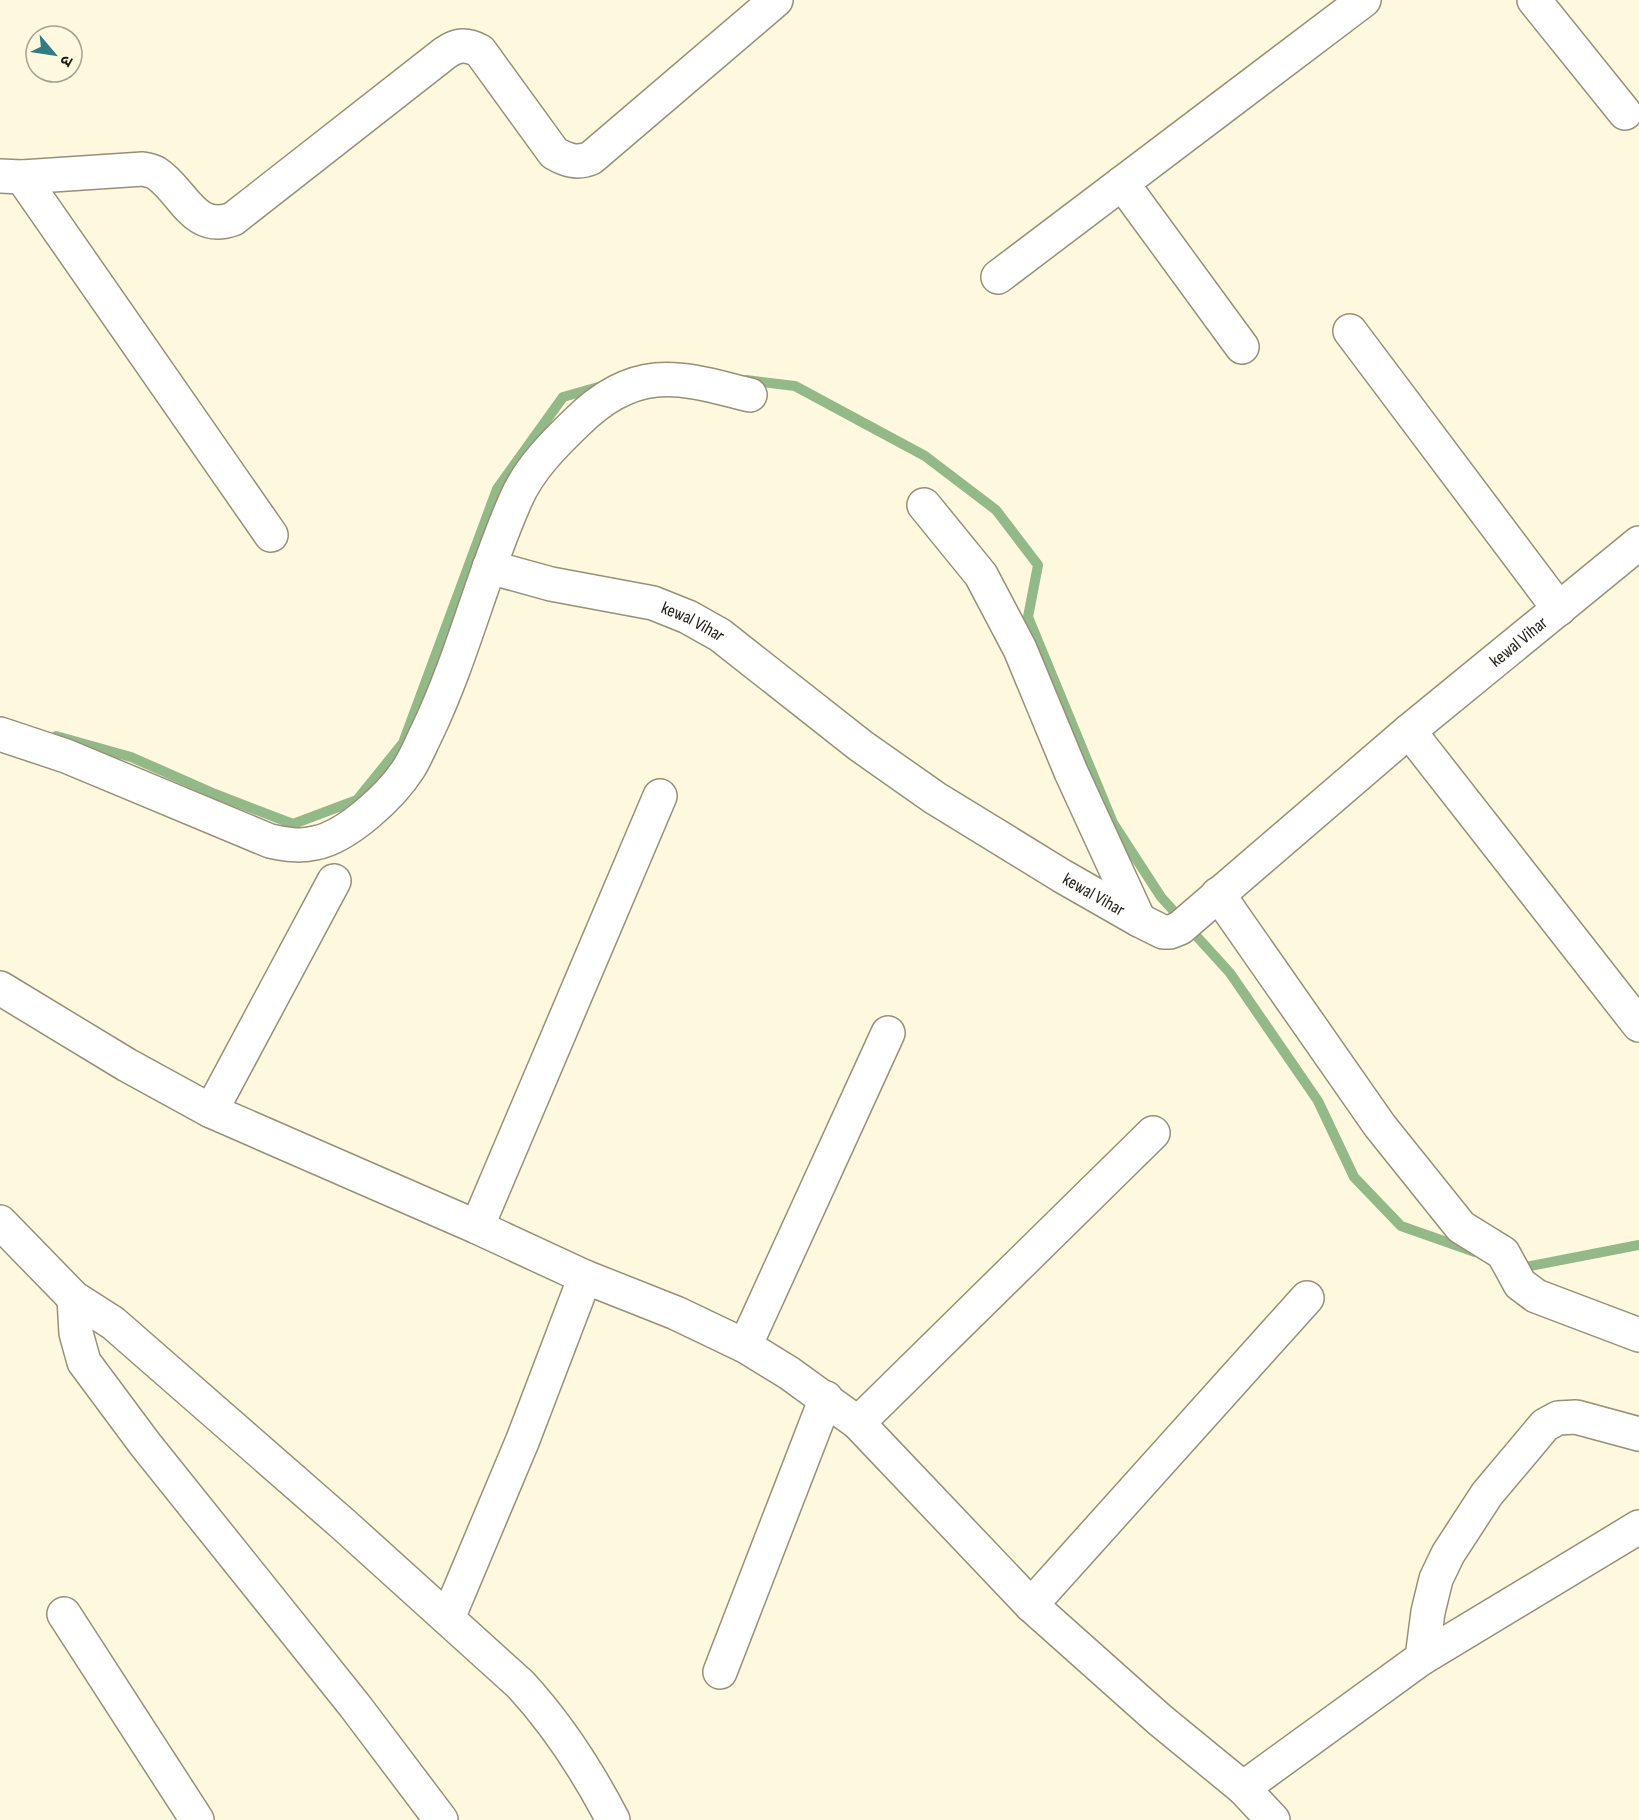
<svg xmlns="http://www.w3.org/2000/svg" width="1639" height="1820" font-family="'Sofia Sans Condensed','Noto Sans Devanagari',sans-serif">
	<rect width="100%" height="100%" fill="#fef8de"/>
	<g fill="none" stroke-linecap="round" stroke-linejoin="round">
		<!-- stream -->
		<g stroke="#92b987" stroke-width="10">
			<polyline points="746,380 795,386 925,456 996,510 1038,565 1028,617 1113,823 1161,897 1230,973 1318,1101 1354,1177 1401,1226 1475,1252"/>
			<polyline points="56,736 131,757 215,794 293,824 357,800 403,743 497,489 563,397 602,386"/>
			<polyline points="1516,1266 1520,1268 1639,1245"/>
		</g>
		<defs>
			<g id="minor">
				<polyline points="1534,0 1625,113"/>
				<path d="M0 176 22 177 143 169C147 170 153 171 156 173 183 190 193 234 233 219L445 53C458 44 467 44 480 51L554 153C566 160 577 164 591 158L776 0"/>
				<polyline points="22,177 271,535"/>
				<polyline points="1122,183 1242,347"/>
				<polyline points="998,277 1364,0"/>
				<polyline points="1350,331 1559,609"/>
				<polyline points="924,505 981,575 1020,649 1071,772 1139,920"/>
				<path id="s1" d="M489 567 551 584 653 603 688 617 720 635 861 746 935 798 1062 876 1139 920 1163 932H1170L1180 928 1409 731 1639 543"/>
				<polyline points="1409,731 1639,1025"/>
				<path d="M0 734 66 756 270 841C285 844 299 847 315 843 347 837 391 796 409 768 416 757 421 744 427 732 463 657 482 575 516 499 529 469 554 444 577 422 599 400 625 383 656 380 687 377 720 388 750 395"/>
				<polyline points="1218,894 1380,1126 1461,1227 1503,1253 1520,1284 1536,1296 1639,1335"/>
				<polyline points="0,988 127,1065 211,1111 477,1227 585,1277 676,1313 745,1346 789,1373 858,1423 1031,1605 1160,1720 1243,1788 1273,1820"/>
				<polyline points="211,1111 334,881"/>
				<path d="M0 1222 74 1298 113 1323 343 1524 520 1684C558 1725 587 1770 613 1820"/>
				<polyline points="477,1227 660,796"/>
				<polyline points="74,1298 76,1333 84,1362 145,1444 355,1706 441,1820"/>
				<polyline points="745,1346 888,1033"/>
				<polyline points="858,1423 1153,1133"/>
				<polyline points="1031,1605 1307,1298"/>
				<polyline points="64,1614 197,1820"/>
				<polyline points="448,1618 522,1442 585,1277"/>
				<polyline points="1422,1658 1639,1527"/>
				<polyline points="720,1672 826,1398"/>
				<polyline points="1243,1788 1422,1658 1428,1612 1436,1579 1448,1554 1487,1494 1545,1425 1558,1418 1576,1417 1639,1434"/>
			</g>
		</defs>
		<!-- minor casing -->
		<use href="#minor" stroke="#969079" stroke-width="36"/>
		<!-- minor -->
		<use href="#minor" stroke="#fff" stroke-width="33"/>
	</g>
	<g text-anchor="middle" stroke-width="6" stroke-linejoin="round" paint-order="stroke">
		<!-- street labels -->
		<g font-size="18" fill="#201e15" stroke="#fef8de">
			<text dy="6" stroke="none"><textPath href="#s1" startOffset="212">kewal Vihar</textPath></text>
			<text dy="6" stroke="none"><textPath href="#s1" startOffset="1238">kewal Vihar</textPath></text>
			<text dy="6" stroke="none"><textPath href="#s1" startOffset="698">kewal Vihar</textPath></text>
		</g>
	</g>
	<!-- north arrow -->
	<g transform="translate(54 54) rotate(119)"><circle r="28" fill="#fef8de" stroke="#a5a18e" stroke-width="1.5"/>
	<path d="M0-4.5L10 22L0 15L-10 22Z" fill="#327b82"/>
	<text y="-9" font-size="16" font-weight="bold" text-anchor="middle" fill="#201e15">उ</text>
	</g>
</svg>
